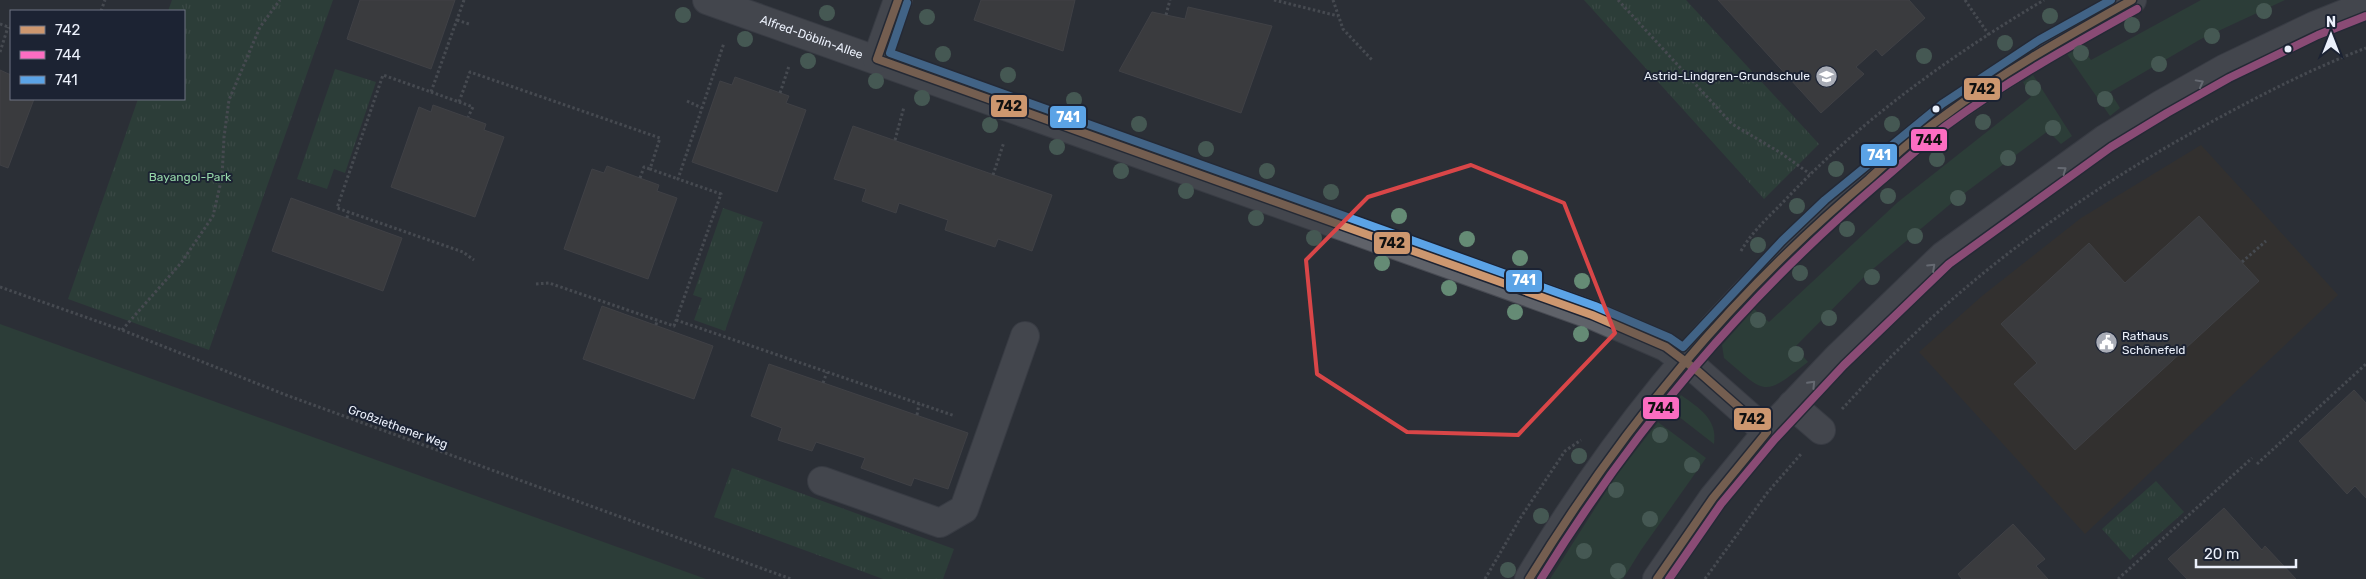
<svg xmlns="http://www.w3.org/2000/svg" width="2366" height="579" font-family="Rubik,sans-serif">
	<defs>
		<pattern id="park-tufts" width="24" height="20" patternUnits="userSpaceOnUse" patternTransform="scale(1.25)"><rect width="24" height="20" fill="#2e4e3a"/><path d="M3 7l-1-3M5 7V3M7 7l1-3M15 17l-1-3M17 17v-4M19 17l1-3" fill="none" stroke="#4c6857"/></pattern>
	</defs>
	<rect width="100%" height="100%" fill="#2b2f37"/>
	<!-- commercial -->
	<polygon fill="#3a3226" points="2201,145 2338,295 2085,534 1919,352 1982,296 2081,218"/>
	<!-- grass -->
	<g fill="#2e4e3a">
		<polygon points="2201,0 2285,0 2201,39 2110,92 2120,108 2110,116 2067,54 2079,45 2091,60"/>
		<path d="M2033 75 2072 136 2061 144 2048 131 1954 201 1867 274 1795 347 1808 362C1762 398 1767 394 1724 358L1722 345 1754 309 1769 322 1898 202 2031 97 2023 82Z"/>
		<polygon points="0,324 706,579 0,579"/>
		<path d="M1681 395C1699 408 1718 419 1714 444L1669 409Z"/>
		<polygon points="1658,422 1706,458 1641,550 1623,579 1550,579 1615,477"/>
	</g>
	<!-- park -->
	<g fill="url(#park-tufts)">
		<polygon points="172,0 333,0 209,350 68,299 138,99 184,99 184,11 168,11"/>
		<polygon points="1584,0 1686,0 1819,144 1764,199"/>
		<polygon points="335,69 376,82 345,173 334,169 327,189 297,179"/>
		<polygon points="723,208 763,222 725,331 694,320 702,298 693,295"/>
		<polygon points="732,468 954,549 943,579 883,579 714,517"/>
		<polygon points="2156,481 2184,512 2130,560 2102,529"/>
	</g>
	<!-- building -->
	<g fill="#4c4947" stroke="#585657">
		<polygon points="360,0 455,0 431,69 347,39"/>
		<polygon points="981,0 1075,0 1063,51 974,20"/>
		<polygon points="1718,0 1909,0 1925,18 1882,56 1876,49 1856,67 1864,74 1821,113"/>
		<polygon points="1188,7 1272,26 1241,113 1119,71 1152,12 1185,19"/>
		<polygon points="0,70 11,75 11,99 34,99 8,168 0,165"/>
		<polygon points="735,77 789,96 786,103 806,110 777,192 692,162 720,81 732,85"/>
		<polygon points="433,105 486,124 484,130 504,137 475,217 391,187 419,107 431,112"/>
		<polygon points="853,126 1052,195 1032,251 998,239 995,247 945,230 948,220 899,203 896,213 862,201 866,189 834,179"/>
		<polygon points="607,166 659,185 657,191 677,198 648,279 564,249 592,169 604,173"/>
		<polygon points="291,198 402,238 383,291 272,251"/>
		<polygon points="2199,216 2259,281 2075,450 2014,384 2037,363 2001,324 2089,243 2125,283"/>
		<polygon points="602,306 713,346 694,399 583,359"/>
		<polygon points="769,364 968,433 948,489 914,478 911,486 861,468 865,458 816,442 812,451 778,440 782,428 751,416"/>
		<polygon points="2354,390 2366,403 2366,498 2355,486 2347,494 2299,441"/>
		<polygon points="2224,508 2262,550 2265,546 2296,579 2187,579 2168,559"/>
		<polygon points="2013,524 2045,559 2036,566 2048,579 1962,579 1958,574"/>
	</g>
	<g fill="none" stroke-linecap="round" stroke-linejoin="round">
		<defs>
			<g id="minor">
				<path id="s1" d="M707 0 1592 315 1666 347 1699 372 1767 432"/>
				<polyline points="877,59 898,0"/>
				<polyline points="1792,405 1821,430"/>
				<polyline points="822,481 940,523 964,509 1025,336"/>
				<path d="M1529 579C1623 420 1744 279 1888 162 1908 145 1928 126 1950 111 2008 70 2069 35 2132 0"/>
				<polyline points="1657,579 1713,498 1767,432 1837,358 1943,256 2105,139 2162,104 2224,69 2314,26 2366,5"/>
			</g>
		</defs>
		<!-- minor casing -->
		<use href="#minor" stroke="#484b53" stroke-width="30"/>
		<!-- path -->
		<g stroke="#666a70" stroke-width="3" stroke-dasharray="2.5 2.5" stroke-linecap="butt">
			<polyline points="464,0 431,92 383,75 337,208 463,252 474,260"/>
			<polyline points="1274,0 1338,16"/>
			<polyline points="1333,0 1343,29 1373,61"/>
			<polyline points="1618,0 1732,124 1781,153 1810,174"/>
			<polyline points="1965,0 1989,35"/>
			<polyline points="101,11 105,0"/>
			<polyline points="1166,15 1170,0"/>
			<polyline points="457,20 469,24"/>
			<polyline points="0,24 11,28"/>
			<polyline points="0,52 8,27"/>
			<polyline points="431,92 459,102 470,72 660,138 650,169 678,179"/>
			<polyline points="780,93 789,66"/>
			<polyline points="687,101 702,108"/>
			<polyline points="459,102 473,107 468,117"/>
			<polyline points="895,140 904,107"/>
			<polyline points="993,175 1004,142"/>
			<polyline points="640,178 644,167 650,169"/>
			<polyline points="347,218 348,212"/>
			<path d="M1741 251C1753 230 1771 215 1788 197 1861 120 1953 54 2044 0"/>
			<polyline points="2242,262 2266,241"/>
			<polyline points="536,284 549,283 674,326 721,194 678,179 724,43"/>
			<polyline points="0,287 122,330 286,395 791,579"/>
			<polyline points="676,320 955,416"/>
			<polyline points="656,325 657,320"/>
			<polyline points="122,330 181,263 213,216 222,177 224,137 229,100 260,27 280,0"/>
			<polyline points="823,383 827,372"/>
			<path d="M1842 409C1862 388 1881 366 1902 346 1993 256 2101 182 2213 121 2263 94 2313 68 2366 48"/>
			<polyline points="917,415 919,404"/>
			<polyline points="2257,464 2366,364"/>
			<polyline points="1485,579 1521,517 1565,451 1581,440"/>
			<polyline points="1705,579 1767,493 1801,454"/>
			<polyline points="2118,579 2252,458"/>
		</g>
		<!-- minor -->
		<use href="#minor" stroke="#5f6269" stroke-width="28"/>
		<defs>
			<g id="bus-1">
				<polyline points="898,0 877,59 1592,315 1666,347 1699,372 1767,432 1713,498 1657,579"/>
				<path d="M1529 579C1624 425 1730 296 1869 179 1893 157 1917 135 1944 116 2003 72 2068 36 2132 0"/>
			</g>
			<g id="bus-2">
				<path d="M1541 579C1636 426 1743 299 1880 182 1902 163 1924 143 1947 125 2007 81 2072 45 2137 9"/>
				<polyline points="1669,579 1721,504 1775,439 1844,365 1949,264 2111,147 2167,113 2229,78 2318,35 2366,16"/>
			</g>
			<polyline id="bus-3" points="907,3 890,53 1595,306 1670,338 1683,347 1782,241 1825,200 1942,104 2039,40 2111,0"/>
		</defs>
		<!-- bus-1 casing -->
		<use href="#bus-1" stroke="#1c2333" stroke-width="11"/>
		<!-- bus-2 casing -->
		<use href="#bus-2" stroke="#1c2333" stroke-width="11"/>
		<!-- bus-3 casing -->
		<use href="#bus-3" stroke="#1c2333" stroke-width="11"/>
		<!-- bus-1 -->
		<use href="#bus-1" stroke="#cd976f" stroke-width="8"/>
		<!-- bus-2 -->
		<use href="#bus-2" stroke="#fc6dc2" stroke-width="8"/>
		<!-- bus-3 -->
		<use href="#bus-3" stroke="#5ba3e6" stroke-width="8"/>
	</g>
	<!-- trees -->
	<g fill="#658b75">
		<circle cx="2264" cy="11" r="8"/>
		<circle cx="827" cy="13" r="8"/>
		<circle cx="683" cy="15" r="8"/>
		<circle cx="2050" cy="16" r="8"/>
		<circle cx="927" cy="17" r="8"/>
		<circle cx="2132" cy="25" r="8"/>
		<circle cx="2212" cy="36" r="8"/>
		<circle cx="745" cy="39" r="8"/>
		<circle cx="2005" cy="43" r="8"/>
		<circle cx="2081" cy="53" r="8"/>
		<circle cx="943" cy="54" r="8"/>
		<circle cx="1924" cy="56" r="8"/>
		<circle cx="808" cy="61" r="8"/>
		<circle cx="2159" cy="64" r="8"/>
		<circle cx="1008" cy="75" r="8"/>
		<circle cx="876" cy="81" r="8"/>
		<circle cx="2033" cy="88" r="8"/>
		<circle cx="922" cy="98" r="8"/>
		<circle cx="2105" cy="99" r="8"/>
		<circle cx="1074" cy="100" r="8"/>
		<circle cx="1983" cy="122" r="8"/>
		<circle cx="1139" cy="124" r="8"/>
		<circle cx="1892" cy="124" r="8"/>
		<circle cx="990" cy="125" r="8"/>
		<circle cx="2053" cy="128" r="8"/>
		<circle cx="1057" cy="147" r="8"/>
		<circle cx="1206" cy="149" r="8"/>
		<circle cx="2008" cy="158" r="8"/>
		<circle cx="1937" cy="159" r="8"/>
		<circle cx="1836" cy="169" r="8"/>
		<circle cx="1121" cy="171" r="8"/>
		<circle cx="1267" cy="171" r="8"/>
		<circle cx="1186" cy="191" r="8"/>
		<circle cx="1331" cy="192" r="8"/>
		<circle cx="1888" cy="196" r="8"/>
		<circle cx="1958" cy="198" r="8"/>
		<circle cx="1797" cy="206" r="8"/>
		<circle cx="1399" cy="216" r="8"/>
		<circle cx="1256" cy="218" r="8"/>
		<circle cx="1847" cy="229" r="8"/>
		<circle cx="1915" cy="236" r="8"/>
		<circle cx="1314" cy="238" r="8"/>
		<circle cx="1467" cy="239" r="8"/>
		<circle cx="1758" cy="245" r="8"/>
		<circle cx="1520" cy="258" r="8"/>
		<circle cx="1382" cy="263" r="8"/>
		<circle cx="1800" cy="273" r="8"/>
		<circle cx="1872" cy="277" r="8"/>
		<circle cx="1582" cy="281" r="8"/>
		<circle cx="1449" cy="288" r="8"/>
		<circle cx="1515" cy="312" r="8"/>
		<circle cx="1829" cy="318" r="8"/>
		<circle cx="1758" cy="320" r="8"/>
		<circle cx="1581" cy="334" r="8"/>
		<circle cx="1796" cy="354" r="8"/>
		<circle cx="1660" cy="435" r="8"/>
		<circle cx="1579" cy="456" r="8"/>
		<circle cx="1692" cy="465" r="8"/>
		<circle cx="1616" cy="490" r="8"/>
		<circle cx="1541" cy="516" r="8"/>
		<circle cx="1650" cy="519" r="8"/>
		<circle cx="1584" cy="551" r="8"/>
		<circle cx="1508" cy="570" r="8"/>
		<circle cx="1618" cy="571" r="8"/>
	</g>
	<!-- one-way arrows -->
	<defs><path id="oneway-chevron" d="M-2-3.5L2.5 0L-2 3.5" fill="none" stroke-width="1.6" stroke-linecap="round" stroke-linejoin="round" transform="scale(1.25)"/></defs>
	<g stroke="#acb0b9">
		<use href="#oneway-chevron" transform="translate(2200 83) rotate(-29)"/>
		<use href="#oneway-chevron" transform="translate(2063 170) rotate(-36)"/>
		<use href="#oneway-chevron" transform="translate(1932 267) rotate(-43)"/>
		<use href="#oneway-chevron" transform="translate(1812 384) rotate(-46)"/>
	</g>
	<!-- marked area -->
	<path d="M0 0H2366V579H0ZM1471 165 1564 203 1615 333 1518 435 1407 432 1317 374 1306 260 1368 197Z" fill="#2b2f37" fill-opacity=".55" fill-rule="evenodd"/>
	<path fill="none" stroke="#d94648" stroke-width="4" stroke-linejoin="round" d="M1471 165 1564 203 1615 333 1518 435 1407 432 1317 374 1306 260 1368 197Z"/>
	<!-- icons -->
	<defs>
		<symbol id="school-disc" viewBox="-11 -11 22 22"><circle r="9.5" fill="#a8acb6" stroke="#1c2333"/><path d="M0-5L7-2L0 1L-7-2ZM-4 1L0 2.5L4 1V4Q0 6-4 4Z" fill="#fff"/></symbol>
		<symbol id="civic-disc" viewBox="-11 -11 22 22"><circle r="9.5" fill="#a8acb6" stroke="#1c2333"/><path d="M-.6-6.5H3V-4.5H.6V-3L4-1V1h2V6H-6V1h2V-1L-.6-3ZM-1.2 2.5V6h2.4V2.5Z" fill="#fff"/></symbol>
	</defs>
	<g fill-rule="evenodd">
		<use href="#school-disc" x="1814" y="64" width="25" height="25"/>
		<use href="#civic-disc" x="2094" y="330" width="25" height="25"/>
	</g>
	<!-- markers -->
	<g fill="#ebf0fb" stroke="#1c2333" stroke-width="2">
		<circle cx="2288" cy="49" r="4.5"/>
		<circle cx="1936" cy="109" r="4.5"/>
	</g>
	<g text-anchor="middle" stroke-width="4" stroke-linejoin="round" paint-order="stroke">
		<!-- street labels -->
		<g font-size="12" fill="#ebf0fb" stroke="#1c2333">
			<text dy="4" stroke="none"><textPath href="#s1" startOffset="111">Alfred-Döblin-Allee</textPath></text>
			<text transform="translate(398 427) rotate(20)" y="4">Großziethener Weg</text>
		</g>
		<!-- poi labels -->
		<g font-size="12" fill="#ebf0fb" stroke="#1c2333" text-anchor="end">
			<text x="1810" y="80">Astrid-Lindgren-Grundschule</text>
			<text x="2122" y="340" text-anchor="start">Rathaus<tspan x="2122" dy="14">Schönefeld</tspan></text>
		</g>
		<!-- park labels -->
		<g font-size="12" fill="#95d6a8" stroke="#1c2333">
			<text x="190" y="181">Bayangol-Park</text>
		</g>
	</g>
	<g stroke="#1c2333" stroke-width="2">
		<rect x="1963" y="77" width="38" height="24" rx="5" fill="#cd976f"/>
		<rect x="990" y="94" width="38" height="24" rx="5" fill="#cd976f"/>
		<rect x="1049" y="105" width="38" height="24" rx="5" fill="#5ba3e6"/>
		<rect x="1910" y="128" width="38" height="24" rx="5" fill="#fc6dc2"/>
		<rect x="1860" y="143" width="38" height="24" rx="5" fill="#5ba3e6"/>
		<rect x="1373" y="231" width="38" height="24" rx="5" fill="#cd976f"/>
		<rect x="1505" y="269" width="38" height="24" rx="5" fill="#5ba3e6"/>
		<rect x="1642" y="396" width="38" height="24" rx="5" fill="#fc6dc2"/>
		<rect x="1733" y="407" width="39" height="24" rx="5" fill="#cd976f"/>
	</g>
	<g font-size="14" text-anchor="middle" font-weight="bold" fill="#fff">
		<text x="1068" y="122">741</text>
		<text x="1879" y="160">741</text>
		<text x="1524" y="285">741</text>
	</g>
	<g font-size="14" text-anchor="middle" font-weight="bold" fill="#111">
		<text x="1982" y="94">742</text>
		<text x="1009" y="111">742</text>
		<text x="1929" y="145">744</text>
		<text x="1392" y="248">742</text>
		<text x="1661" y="413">744</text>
		<text x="1752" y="424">742</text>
	</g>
	<!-- legend -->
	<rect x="10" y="10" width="175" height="90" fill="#1c2333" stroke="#6f7583"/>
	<rect x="20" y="26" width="25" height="8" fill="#cd976f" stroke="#6f7583"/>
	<text x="55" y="35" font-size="15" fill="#ebf0fb">742</text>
	<rect x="20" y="51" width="25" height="8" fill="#fc6dc2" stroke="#6f7583"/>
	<text x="55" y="60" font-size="15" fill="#ebf0fb">744</text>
	<rect x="20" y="76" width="25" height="8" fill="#5ba3e6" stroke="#6f7583"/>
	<text x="55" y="85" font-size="15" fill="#ebf0fb">741</text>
	<!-- north arrow -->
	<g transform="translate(2331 35)" stroke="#1c2333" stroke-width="4" paint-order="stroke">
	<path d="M0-4L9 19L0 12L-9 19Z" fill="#ebf0fb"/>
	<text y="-8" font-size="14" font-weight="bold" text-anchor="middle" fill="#ebf0fb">N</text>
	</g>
	<!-- scale -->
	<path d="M2196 559v8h100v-8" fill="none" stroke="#ebf0fb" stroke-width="2.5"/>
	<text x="2204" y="559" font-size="15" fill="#ebf0fb" stroke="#1c2333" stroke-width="4" paint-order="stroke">20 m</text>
</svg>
